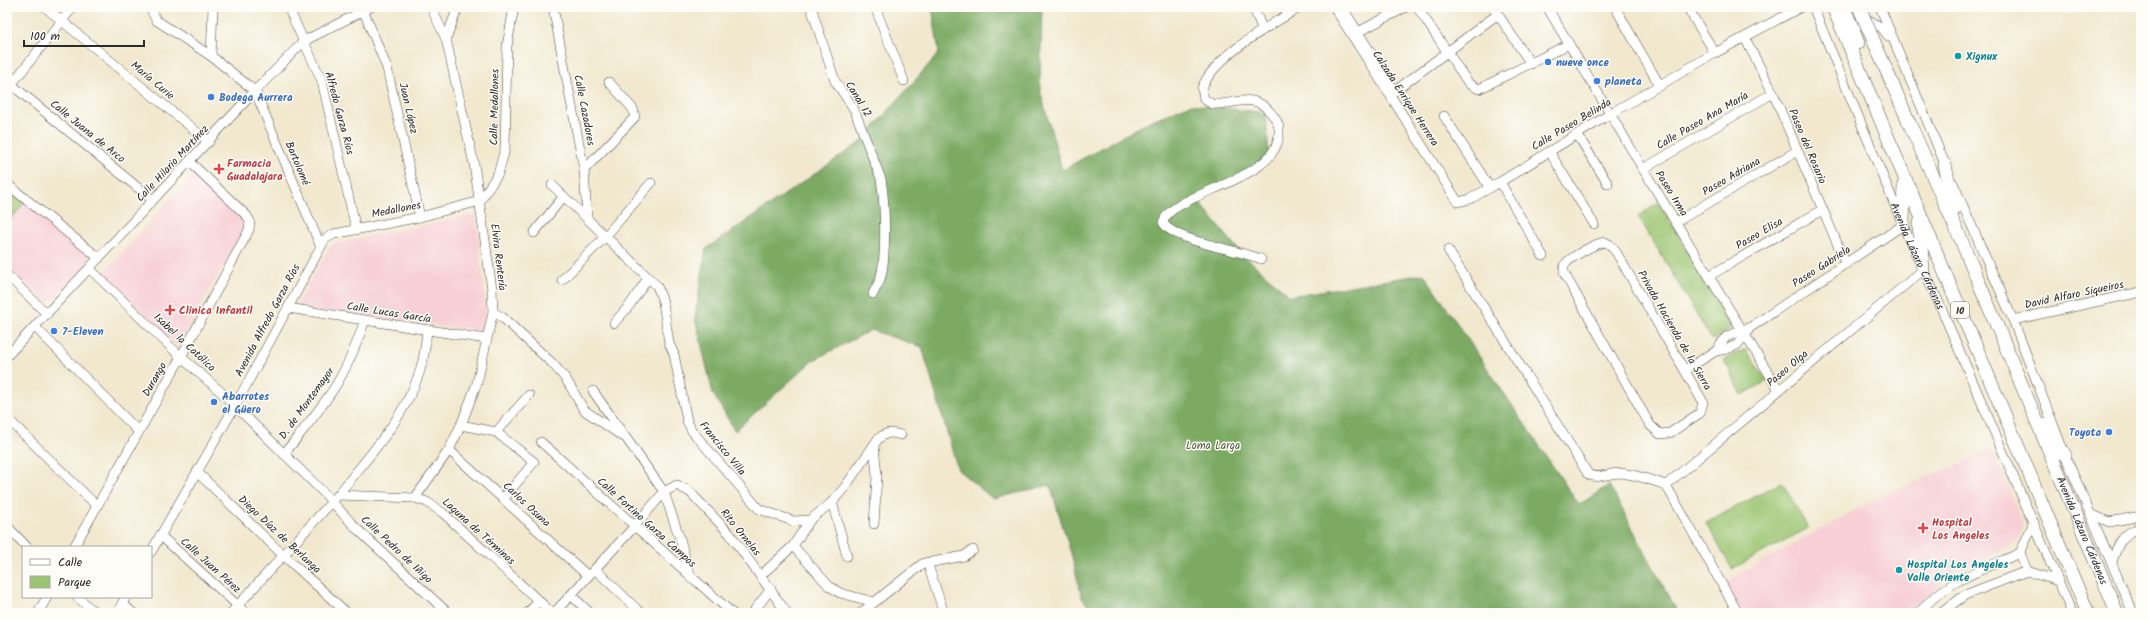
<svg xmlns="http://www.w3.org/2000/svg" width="2148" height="620" font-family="Kalam,sans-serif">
	<rect width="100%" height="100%" fill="#fdfcf7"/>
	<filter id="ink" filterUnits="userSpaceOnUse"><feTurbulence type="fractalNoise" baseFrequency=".025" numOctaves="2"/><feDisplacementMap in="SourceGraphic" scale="8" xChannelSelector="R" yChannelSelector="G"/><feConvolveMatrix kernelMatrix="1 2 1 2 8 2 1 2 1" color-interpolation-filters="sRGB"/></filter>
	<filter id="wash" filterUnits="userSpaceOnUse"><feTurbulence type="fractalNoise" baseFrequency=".012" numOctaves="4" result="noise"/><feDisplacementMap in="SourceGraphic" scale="16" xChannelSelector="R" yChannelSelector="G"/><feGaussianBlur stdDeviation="0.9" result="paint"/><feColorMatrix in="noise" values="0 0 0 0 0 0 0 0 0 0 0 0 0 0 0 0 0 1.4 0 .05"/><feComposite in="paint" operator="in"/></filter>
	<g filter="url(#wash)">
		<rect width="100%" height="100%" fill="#f1e8ce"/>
		<!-- built -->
		<g fill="#f7cfd5">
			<polygon points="198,174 244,221 245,227 178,347 103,273 192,176"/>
			<polygon points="27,200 89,254 90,257 87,264 56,298 47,302 7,268 7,223"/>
			<polygon points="476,214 486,309 483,331 294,308 332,244"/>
			<polygon points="1992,450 2023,524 2022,532 2017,542 1955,572 1906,613 1741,613 1723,583 1879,497"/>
		</g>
		<!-- green -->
		<g fill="#9bc571" stroke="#63784e">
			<polygon points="7,184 27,200 7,223"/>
			<polygon points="1659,203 1733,327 1712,340 1638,216"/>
			<polygon points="1745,349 1767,381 1742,395 1724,360"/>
			<polygon points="1782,482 1808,528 1732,569 1706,523"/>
		</g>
		<!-- forest -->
		<polygon fill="#7caa63" stroke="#546a47" points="932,7 1042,7 1040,90 1062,170 1150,121 1191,104 1266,113 1269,155 1198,201 1242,254 1290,296 1424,274 1579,505 1609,485 1678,613 1094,613 1082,598 1071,553 1050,485 993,499 958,470 922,347 871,330 812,361 735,431 713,394 695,317 706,249 861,142 939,53"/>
	</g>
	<g filter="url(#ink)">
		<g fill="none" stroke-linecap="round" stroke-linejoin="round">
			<defs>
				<g id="minor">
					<polyline points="45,7 209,142"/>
					<polyline points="150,7 156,20 211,56 255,91 320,245"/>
					<polyline points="288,7 322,81 356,229"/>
					<polyline points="362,7 387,68 420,217"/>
					<polyline points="553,7 584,170 587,217"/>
					<path d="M811 7 835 81 854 109 881 179C885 202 887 258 880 280 878 285 875 289 873 294"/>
					<polyline points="875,7 904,81"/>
					<polyline points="1253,7 1263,30"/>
					<polyline points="1334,7 1458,202 1470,199 1500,182 1610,114 1715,53 1801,7"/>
					<polyline points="1342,7 1393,88"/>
					<polyline points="1417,7 1469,84 1479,89 1569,44"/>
					<polyline points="1493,7 1531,64"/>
					<polyline points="1547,7 1643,169 1779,390"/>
					<polyline points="1615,7 1660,86"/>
					<polyline points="1687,7 1715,53"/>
					<path id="s1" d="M1813 7 1908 237 1939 303 2072 613"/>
					<polyline points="1880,7 1947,169"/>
					<polyline points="1358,32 1406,7"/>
					<polyline points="1854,32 1859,23 1869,20 1882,28 1889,37"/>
					<polyline points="1745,38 1773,93 1846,264"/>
					<polyline points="446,39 458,7"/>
					<polyline points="211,56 213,7"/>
					<polyline points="7,81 153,200"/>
					<polyline points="7,90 73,7"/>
					<polyline points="1395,91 1498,14"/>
					<polyline points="1444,116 1490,188"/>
					<polyline points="1577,134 1608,184"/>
					<polyline points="1549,151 1594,224"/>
					<polyline points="1643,169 1773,93"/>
					<polyline points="584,170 635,117 633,109 609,82"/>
					<polyline points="1500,182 1543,256"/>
					<polyline points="1953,183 2013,320 2065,455 2133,613"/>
					<polyline points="7,184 99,258"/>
					<polyline points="552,185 657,286 663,302 669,343 674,354 687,421 692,431 759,509 793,521 810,520"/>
					<polyline points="1676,222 1797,151"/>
					<polyline points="534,233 563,197"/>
					<path d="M1605 242 1609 244 1616 252 1703 402 1700 413 1670 433 1660 434 1650 425 1564 273V266C1568 258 1596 243 1605 242Z"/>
					<path d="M1448 250 1588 474C1597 480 1609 473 1619 473 1635 474 1651 480 1666 485"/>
					<path d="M1261 259C1240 250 1171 241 1163 222 1173 190 1283 183 1279 129 1279 123 1275 118 1271 113 1252 90 1236 106 1212 104L1204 99 1202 88C1214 56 1271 25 1300 7"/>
					<polyline points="90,269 181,357 221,392 324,493 356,528 448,613"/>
					<polyline points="7,275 47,314"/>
					<polyline points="1709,276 1822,210"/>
					<polyline points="562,280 605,237 651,183"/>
					<polyline points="288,308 486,339"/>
					<polyline points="493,312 502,317 552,363 566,379 584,410 622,436"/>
					<polyline points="2013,320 2141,292"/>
					<polyline points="614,323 629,306 648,278"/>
					<polyline points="35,327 138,431"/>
					<polyline points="1716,351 1726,337 1751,327 1903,225"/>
					<polyline points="7,356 255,91 304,41 371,7"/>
					<polyline points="1685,370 1716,351 1727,349 1737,345 1748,331"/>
					<polyline points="593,391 664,492 680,539 691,579"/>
					<polyline points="7,418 97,506"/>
					<polyline points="461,425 496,432 534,462 504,498"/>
					<polyline points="496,432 529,395"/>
					<polyline points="541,442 732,613"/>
					<polyline points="449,450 588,576"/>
					<path d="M284 454C303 430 324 406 339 380 350 361 358 341 365 320"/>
					<polyline points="197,472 283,555 347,613"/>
					<polyline points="1666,485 1923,270"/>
					<polyline points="1666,485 1738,613"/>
					<path d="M338 495C370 454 411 412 423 360 425 350 426 340 427 330"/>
					<polyline points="415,498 449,450 461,425 477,383 493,312 492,289 474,164 446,39 431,7"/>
					<polyline points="832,502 847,556"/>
					<polyline points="2091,514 2109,522 2141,516"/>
					<polyline points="874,524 877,476 874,445"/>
					<polyline points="7,526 27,547"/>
					<polyline points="160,535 246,613"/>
					<polyline points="793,546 829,586 840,593 874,602"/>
					<polyline points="74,547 181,357 249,230 250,221 247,216 190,162"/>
					<polyline points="151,552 235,406 325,239 334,234 420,217 480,201 498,174 505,149 507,46 514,7"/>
					<polyline points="2020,553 2027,571"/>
					<polyline points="927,562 944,613"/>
					<path d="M2112 562C2117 546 2122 532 2141 528"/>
					<polyline points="595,569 641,613"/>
					<path d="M760 576 793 546 810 520 832 502 845 487 878 439C886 432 891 432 901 435"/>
					<polyline points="571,595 590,613"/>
					<polyline points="77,597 96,613"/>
					<polyline points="122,603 133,613"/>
					<polyline points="38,613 47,597"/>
					<polyline points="117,613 126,597"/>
					<polyline points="231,613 338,495 415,498 427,502 443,513 552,613"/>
					<polyline points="528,613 539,601"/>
					<polyline points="554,613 634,527 664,492 677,485 690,492 729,533 787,613"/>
					<polyline points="752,613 771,589"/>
					<polyline points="861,613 922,564 964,556 973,550"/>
					<path d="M1919 613C1944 581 1984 569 2020 553L2034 522"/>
					<polyline points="1941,613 1965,595 2027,571 2058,581"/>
				</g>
				<g id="highway">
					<polyline points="1833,7 2088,613"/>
					<polyline points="1844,7 1858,43"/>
					<path id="s2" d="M1908 120 1959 235 2117 613"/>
					<polyline points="1945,165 1954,210"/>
					<polyline points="1919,224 1923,270"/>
					<polyline points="1903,225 1904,184"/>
					<polyline points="2044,425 2065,455"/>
				</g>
			</defs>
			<!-- minor casing -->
			<use href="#minor" stroke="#494743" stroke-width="10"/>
			<!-- highway casing -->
			<use href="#highway" stroke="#494743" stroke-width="14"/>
			<!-- minor -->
			<use href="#minor" stroke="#fff" stroke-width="9"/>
			<!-- highway -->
			<use href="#highway" stroke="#fff" stroke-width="13"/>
			<defs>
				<polyline id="highway-bridge" points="1859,7 1908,120"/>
			</defs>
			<!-- highway-bridge casing -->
			<use href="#highway-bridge" stroke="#494743" stroke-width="14" stroke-linecap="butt"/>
			<!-- highway-bridge -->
			<use href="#highway-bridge" stroke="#fff" stroke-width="13"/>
		</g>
	</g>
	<!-- markers -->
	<g fill="#0f9aa8" stroke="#fdfcf7" stroke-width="1.5">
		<circle cx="1958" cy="56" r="4"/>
		<circle cx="1899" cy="570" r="4"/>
	</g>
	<g fill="#3f7fe0" stroke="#fdfcf7" stroke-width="1.5">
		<circle cx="1548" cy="62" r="4"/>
		<circle cx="1597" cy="81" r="4"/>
		<circle cx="211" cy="97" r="4"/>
		<circle cx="54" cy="331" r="4"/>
		<circle cx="214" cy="402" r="4"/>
		<circle cx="2109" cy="432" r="4"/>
	</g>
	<g fill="#e0444e" stroke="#fdfcf7" stroke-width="1.5">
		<path d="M217 163h4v4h4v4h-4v4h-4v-4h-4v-4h4z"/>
		<path d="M168 304h4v4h4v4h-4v4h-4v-4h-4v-4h4z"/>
		<path d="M1921 522h4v4h4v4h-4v4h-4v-4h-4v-4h4z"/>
	</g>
	<g text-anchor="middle" stroke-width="3" stroke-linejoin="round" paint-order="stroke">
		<!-- shield labels -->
		<rect fill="#fdfcf7" stroke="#6a6a68" stroke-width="1" x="1951" y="302" width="18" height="16" rx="3"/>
		<g font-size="10" font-weight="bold" fill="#2b2b2b">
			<text x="1960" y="314">10</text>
		</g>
		<!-- culture labels -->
		<g font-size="11" font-weight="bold" fill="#0d838f" stroke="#fdfcf7" text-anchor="start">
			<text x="1966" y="60">Xignux</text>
			<text x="1907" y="568">Hospital Los Angeles<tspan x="1907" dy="13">Valle Oriente</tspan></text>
		</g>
		<!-- shop labels -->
		<g font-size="11" font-weight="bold" fill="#366cbe" stroke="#fdfcf7" text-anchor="start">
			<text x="1556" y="66">nueve once</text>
			<text x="1605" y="85">planeta</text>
			<text x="219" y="101">Bodega Aurrera</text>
			<text x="62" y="335">7-Eleven</text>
			<text x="222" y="400">Abarrotes<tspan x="222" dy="13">el Güero</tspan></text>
			<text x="2101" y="436" text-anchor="end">Toyota</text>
		</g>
		<!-- street labels -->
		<g font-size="11" fill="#2b2b2b" stroke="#fdfcf7">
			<text transform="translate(153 80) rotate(40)" y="4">María Curie</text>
			<text transform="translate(1406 98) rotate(57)" y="4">Calzada Enrique Herrera</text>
			<text transform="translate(859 99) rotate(59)" y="4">Canal 12</text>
			<text transform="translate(494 107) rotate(-89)" y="4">Calle Medallones</text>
			<text transform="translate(409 108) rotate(77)" y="4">Juan López</text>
			<text transform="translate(585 110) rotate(79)" y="4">Calle Cazadores</text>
			<text transform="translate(340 113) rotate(75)" y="4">Alfredo Garza Ríos</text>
			<text transform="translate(1702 120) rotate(-30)" y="4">Calle Paseo Ana María</text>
			<text transform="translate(1571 124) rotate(-31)" y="4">Calle Paseo Belinda</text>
			<text transform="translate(88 131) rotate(39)" y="4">Calle Juana de Arco</text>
			<text transform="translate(1808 146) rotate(67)" y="4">Paseo del Rosario</text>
			<text transform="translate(172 163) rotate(-47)" y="4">Calle Hilario Martínez</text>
			<text transform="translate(298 163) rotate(67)" y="4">Bartolomé</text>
			<text transform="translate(1731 176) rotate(-30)" y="4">Paseo Adriana</text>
			<text transform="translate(1672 193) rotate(58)" y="4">Paseo Irma</text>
			<text transform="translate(396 209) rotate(-11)" y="4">Medallones</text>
			<text transform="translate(1759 233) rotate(-30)" y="4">Paseo Elisa</text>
			<text dy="4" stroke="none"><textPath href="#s1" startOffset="270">Avenida Lázaro Cárdenas</textPath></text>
			<text transform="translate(499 257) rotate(83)" y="4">Elvira Rentería</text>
			<text transform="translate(1821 266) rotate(-33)" y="4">Paseo Gabriela</text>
			<text transform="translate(2074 294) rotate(-12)" y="4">David Alfaro Siqueiros</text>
			<text transform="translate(389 312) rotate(9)" y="4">Calle Lucas García</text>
			<text transform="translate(267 320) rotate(-62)" y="4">Avenida Alfredo Garza Ríos</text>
			<text transform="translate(1675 330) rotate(60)" y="4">Privada Hacienda de la Sierra</text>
			<text transform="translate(185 342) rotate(43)" y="4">Isabel la Católica</text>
			<text transform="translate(1787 368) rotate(-40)" y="4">Paseo Olga</text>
			<text transform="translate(154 379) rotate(-60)" y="4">Durango</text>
			<text transform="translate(306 403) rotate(-54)" y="4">D. de Montemayor</text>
			<text transform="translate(723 448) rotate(51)" y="4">Francisco Villa</text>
			<text transform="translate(527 504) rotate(43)" y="4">Carlos Osuna</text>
			<text transform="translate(647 522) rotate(42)" y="4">Calle Fortino Garza Campos</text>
			<text transform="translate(479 531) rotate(42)" y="4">Laguna de Términos</text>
			<text dy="4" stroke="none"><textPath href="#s2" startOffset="446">Avenida Lázaro Cárdenas</textPath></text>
			<text transform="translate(741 532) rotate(51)" y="4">Rito Ornelas</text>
			<text transform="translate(280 534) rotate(43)" y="4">Diego Díaz de Berlanga</text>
			<text transform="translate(397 549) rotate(43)" y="4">Calle Pedro de Iñigo</text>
			<text transform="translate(211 565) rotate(42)" y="4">Calle Juan Pérez</text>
		</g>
		<!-- health labels -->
		<g font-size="11" font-weight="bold" fill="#be3a42" stroke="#fdfcf7" text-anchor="start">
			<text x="227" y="167">Farmacia<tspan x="227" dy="13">Guadalajara</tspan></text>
			<text x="179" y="314">Clinica Infantil</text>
			<text x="1932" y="526">Hospital<tspan x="1932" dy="13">Los Angeles</tspan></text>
		</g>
		<!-- park labels -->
		<g font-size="11" fill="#4d5940" stroke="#fdfcf7">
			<text x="1213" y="449">Loma Larga</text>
		</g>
	</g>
	<!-- margin -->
	<rect width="2148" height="620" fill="none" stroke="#fdfcf7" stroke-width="24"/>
	<!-- legend -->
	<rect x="22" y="546" width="130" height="52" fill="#fdfcf7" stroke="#a9a8a5"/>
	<rect x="30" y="559" width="20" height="6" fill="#ffffff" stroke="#a9a8a5"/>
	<text x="58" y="566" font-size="12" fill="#2b2b2b">Calle</text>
	<rect x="30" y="576" width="20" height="12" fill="#9bc571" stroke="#a9a8a5"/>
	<text x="58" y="586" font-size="12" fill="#2b2b2b">Parque</text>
	<!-- scale -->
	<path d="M24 40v6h120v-6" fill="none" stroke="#2b2b2b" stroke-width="2"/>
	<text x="30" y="40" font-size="12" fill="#2b2b2b" stroke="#fdfcf7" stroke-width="3" paint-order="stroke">100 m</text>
</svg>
